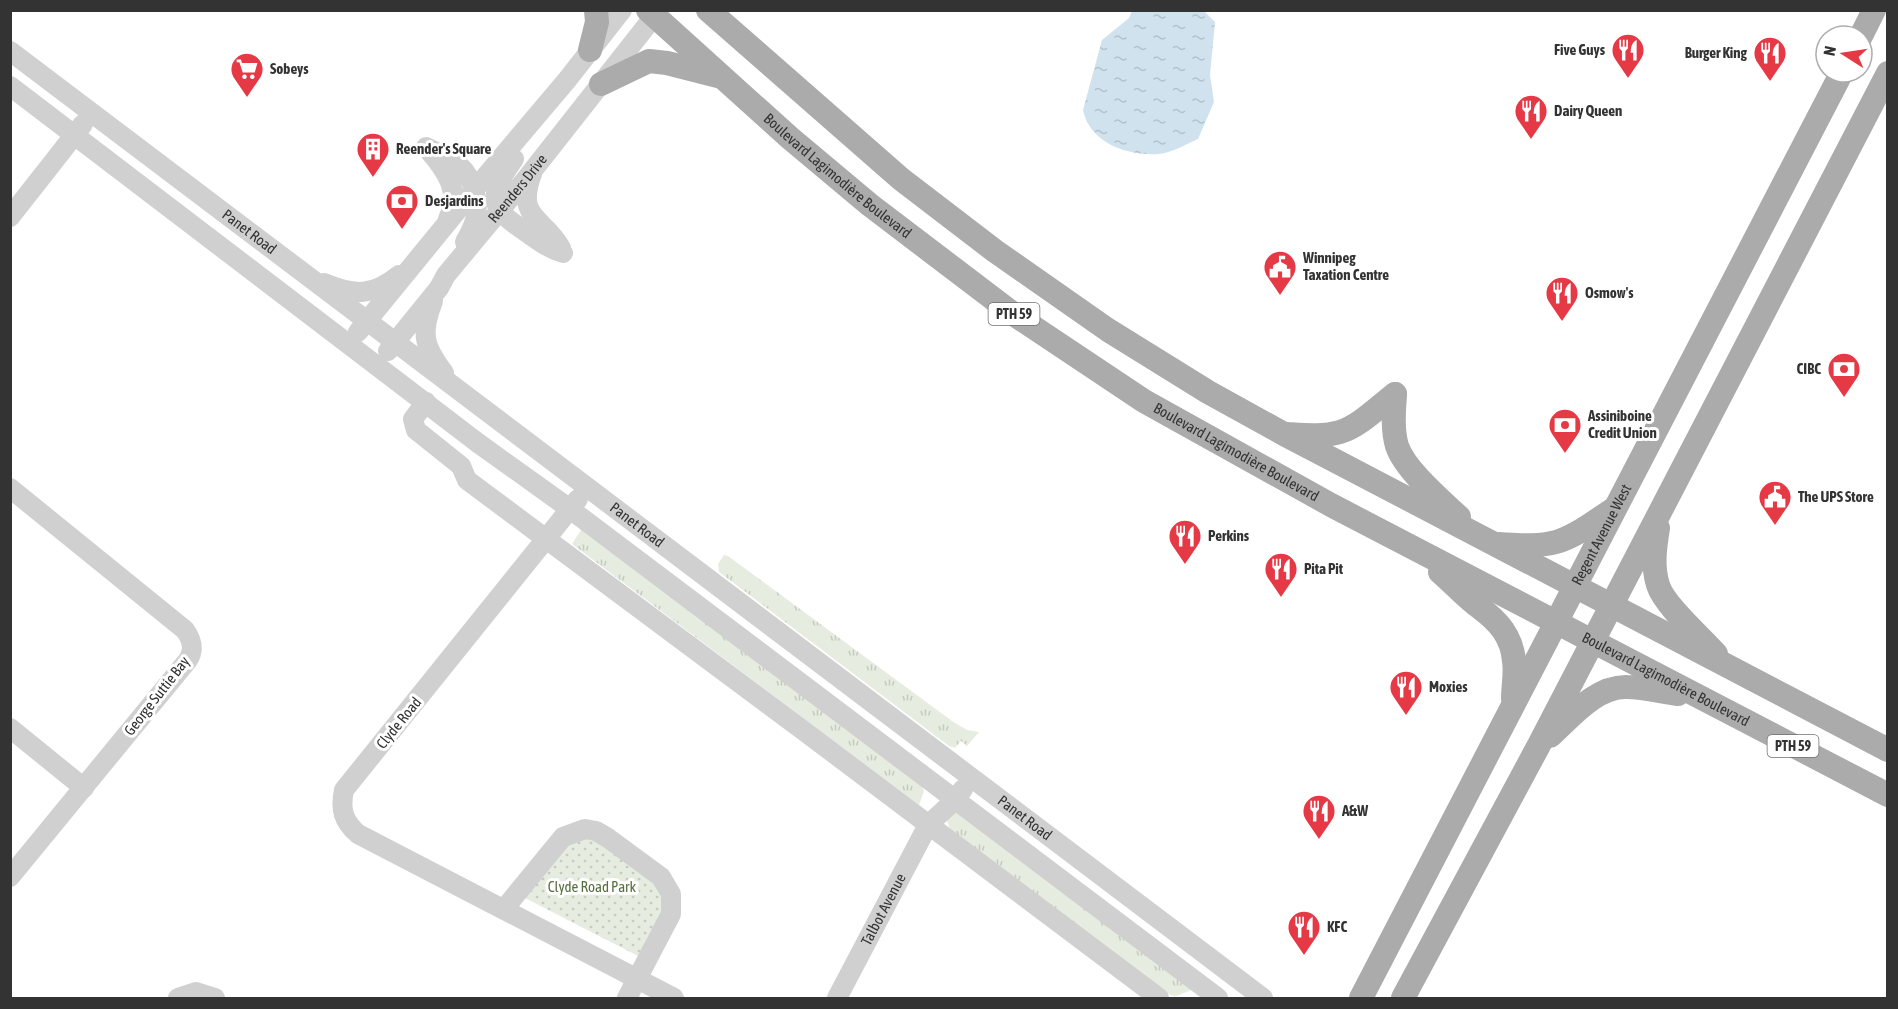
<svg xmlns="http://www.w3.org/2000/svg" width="1898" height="1009" font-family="'Asap Condensed',sans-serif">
	<defs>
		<pattern id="grass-tufts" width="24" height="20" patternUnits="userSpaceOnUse" patternTransform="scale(1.5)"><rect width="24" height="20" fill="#e6ecdf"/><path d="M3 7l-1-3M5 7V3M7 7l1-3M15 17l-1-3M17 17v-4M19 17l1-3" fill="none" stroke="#c6cbc0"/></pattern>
		<pattern id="park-dots" width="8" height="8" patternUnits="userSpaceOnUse" patternTransform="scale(1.5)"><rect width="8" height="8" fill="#e6ecdf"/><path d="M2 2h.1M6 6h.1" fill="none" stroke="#c6cbc0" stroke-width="1.8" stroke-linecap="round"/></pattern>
		<pattern id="water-ripples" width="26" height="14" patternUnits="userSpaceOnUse" patternTransform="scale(1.5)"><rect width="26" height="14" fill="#cfe2ee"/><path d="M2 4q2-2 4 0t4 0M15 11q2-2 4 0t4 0" fill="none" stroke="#b2c2cd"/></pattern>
	</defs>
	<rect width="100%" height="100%" fill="#fff"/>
	<!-- grass -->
	<g fill="url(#grass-tufts)">
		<polygon points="583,527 921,783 924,791 919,805 572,544"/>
		<polygon points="724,555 728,556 952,721 967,730 979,732 967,746 961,741 955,748 949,746 719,572 718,564"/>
		<polygon points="954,811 1194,989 1176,996 1170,995 950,829 947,821"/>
	</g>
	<!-- park -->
	<polygon fill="url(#park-dots)" points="580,838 597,840 657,885 663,897 664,910 640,957 525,898 567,846"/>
	<!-- water -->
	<path fill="url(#water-ripples)" d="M1132 11H1204L1215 22 1210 75 1214 102 1198 139C1186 144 1170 154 1158 154 1127 156 1090 143 1083 110L1102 40 1129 18Z"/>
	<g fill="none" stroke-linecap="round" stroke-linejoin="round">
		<!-- minor -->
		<g stroke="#d0d0d0" stroke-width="20">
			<path id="s1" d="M10 51 1263 998"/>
			<polyline points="10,86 478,443 570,509 1218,998"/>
			<path d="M426 147C452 160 467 164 475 193 480 213 474 226 465 242"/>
			<path d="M430 152C446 170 462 194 448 219"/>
			<path d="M514 159C504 173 488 194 500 211 506 219 518 226 526 232 539 241 549 249 563 253"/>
			<path d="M532 174C515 219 544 217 561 248"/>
			<polyline points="10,217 83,124"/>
			<path d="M324 283C355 296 373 296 399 275"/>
			<path d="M433 301C420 334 424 346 444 373"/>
			<polyline points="358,332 474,190 567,80 622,10"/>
			<path id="s2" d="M388 351 439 288 446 275 526 179 659 10"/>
			<polyline points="426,402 413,419 416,430 461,466 467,480 804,731 1159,998"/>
			<path d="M10 488 185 630C192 640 195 649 188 660L10 877"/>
			<path d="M578 499 344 790C340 809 343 821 358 834L674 998"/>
			<polyline points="10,728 84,788"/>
			<polyline points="504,909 563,837 585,829 596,831 608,838 661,877 671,894 671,914 627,998"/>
			<polyline points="178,998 196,992 215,998"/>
			<path id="s3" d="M837 998 928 825 956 799 963 789"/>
		</g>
		<!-- major -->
		<g stroke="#ababab" stroke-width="24">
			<path id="s4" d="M648 10 790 138 870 205 1012 313 1144 401 1331 505 1888 795"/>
			<polyline points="708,10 901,179 995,251 1108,330 1208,392 1284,434 1888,750"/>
			<polyline points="1861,36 1874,10"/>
			<polyline points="590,50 597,22 596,10"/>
			<polyline points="601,84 649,61 667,63 718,76"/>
			<path d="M1395 394C1394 410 1392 429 1397 446 1405 470 1441 500 1459 517"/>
			<path d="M1287 434C1303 435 1323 437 1340 432 1360 426 1379 406 1395 394"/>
			<path d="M1658 528C1655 547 1652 566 1658 585 1664 605 1701 637 1716 654"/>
			<path d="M1499 544C1518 545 1538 547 1556 542 1577 536 1596 520 1614 509"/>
			<path d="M1440 572C1453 583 1465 597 1479 607 1498 621 1512 636 1514 661 1516 673 1513 686 1513 699"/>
			<path d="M1550 736C1571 717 1596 686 1627 687 1644 687 1662 692 1678 694"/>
			<path id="s5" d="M1361 998 1842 72"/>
			<polyline points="1403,998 1539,745 1888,73"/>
		</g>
	</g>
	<!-- icons -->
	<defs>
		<symbol id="restaurant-pin" viewBox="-11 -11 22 30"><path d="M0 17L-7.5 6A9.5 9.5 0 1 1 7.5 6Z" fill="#e63946" stroke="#fff"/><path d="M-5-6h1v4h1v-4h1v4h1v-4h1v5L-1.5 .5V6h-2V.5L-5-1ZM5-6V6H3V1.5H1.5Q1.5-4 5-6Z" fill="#fff"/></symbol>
		<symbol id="supermarket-pin" viewBox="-11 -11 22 30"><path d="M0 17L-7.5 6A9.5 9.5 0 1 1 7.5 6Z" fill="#e63946" stroke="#fff"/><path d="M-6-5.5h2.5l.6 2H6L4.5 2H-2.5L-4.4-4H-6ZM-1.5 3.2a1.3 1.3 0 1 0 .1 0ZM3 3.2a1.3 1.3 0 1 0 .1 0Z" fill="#fff"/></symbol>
		<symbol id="building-pin" viewBox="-11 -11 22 30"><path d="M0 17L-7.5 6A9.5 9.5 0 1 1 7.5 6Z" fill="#e63946" stroke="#fff"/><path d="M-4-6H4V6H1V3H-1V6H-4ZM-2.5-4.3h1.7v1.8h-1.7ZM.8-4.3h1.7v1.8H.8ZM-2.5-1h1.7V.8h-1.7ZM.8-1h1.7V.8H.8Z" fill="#fff"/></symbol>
		<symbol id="bank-pin" viewBox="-11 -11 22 30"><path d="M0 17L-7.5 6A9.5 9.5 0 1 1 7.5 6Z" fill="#e63946" stroke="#fff"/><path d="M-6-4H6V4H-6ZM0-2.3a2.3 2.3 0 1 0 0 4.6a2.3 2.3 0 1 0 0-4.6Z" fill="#fff"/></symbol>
		<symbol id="civic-pin" viewBox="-11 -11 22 30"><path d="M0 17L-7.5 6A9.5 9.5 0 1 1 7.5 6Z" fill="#e63946" stroke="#fff"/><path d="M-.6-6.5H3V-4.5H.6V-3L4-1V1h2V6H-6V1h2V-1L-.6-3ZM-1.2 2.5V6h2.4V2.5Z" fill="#fff"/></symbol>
	</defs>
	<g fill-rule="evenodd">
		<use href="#restaurant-pin" x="1609" y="31" width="38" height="52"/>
		<use href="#restaurant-pin" x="1751" y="34" width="38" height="52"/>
		<use href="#supermarket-pin" x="228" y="50" width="38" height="52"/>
		<use href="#restaurant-pin" x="1512" y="92" width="38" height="52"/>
		<use href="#building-pin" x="354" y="130" width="38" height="52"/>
		<use href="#bank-pin" x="383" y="182" width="38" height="52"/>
		<use href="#civic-pin" x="1261" y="248" width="38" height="52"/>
		<use href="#restaurant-pin" x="1543" y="274" width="38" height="52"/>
		<use href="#bank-pin" x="1825" y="350" width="38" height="52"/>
		<use href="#bank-pin" x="1546" y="406" width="38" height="52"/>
		<use href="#civic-pin" x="1756" y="478" width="38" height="52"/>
		<use href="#restaurant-pin" x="1166" y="517" width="38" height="52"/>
		<use href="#restaurant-pin" x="1262" y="550" width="38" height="52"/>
		<use href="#restaurant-pin" x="1387" y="668" width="38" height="52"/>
		<use href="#restaurant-pin" x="1300" y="792" width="38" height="52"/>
		<use href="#restaurant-pin" x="1285" y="908" width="38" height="52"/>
	</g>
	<g text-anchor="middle" stroke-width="6" stroke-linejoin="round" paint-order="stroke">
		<!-- shield labels -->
		<g fill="#fff" stroke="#707070" stroke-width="1.5">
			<rect x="988.5" y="303" width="51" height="22" rx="4.5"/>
			<rect x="1767.5" y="735" width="51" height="22" rx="4.5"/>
		</g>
		<g font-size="14" font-weight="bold" fill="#333">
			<text x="1014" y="319">PTH 59</text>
			<text x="1793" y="751">PTH 59</text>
		</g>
		<!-- poi labels -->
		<g font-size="15" font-weight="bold" fill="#333" stroke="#fff" text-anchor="start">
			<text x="1605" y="55" text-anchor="end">Five Guys</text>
			<text x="1747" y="58" text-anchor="end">Burger King</text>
			<text x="270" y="74">Sobeys</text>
			<text x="1554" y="116">Dairy Queen</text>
			<text x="396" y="154">Reender's Square</text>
			<text x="425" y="206">Desjardins</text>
			<text x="1303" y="263">Winnipeg<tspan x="1303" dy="17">Taxation Centre</tspan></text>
			<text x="1585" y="298">Osmow's</text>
			<text x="1821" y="374" text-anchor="end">CIBC</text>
			<text x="1588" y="421">Assiniboine<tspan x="1588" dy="17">Credit Union</tspan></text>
			<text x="1798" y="502">The UPS Store</text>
			<text x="1208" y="541">Perkins</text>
			<text x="1304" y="574">Pita Pit</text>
			<text x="1429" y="692">Moxies</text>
			<text x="1342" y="816">A&amp;W</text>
			<text x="1327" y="932">KFC</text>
		</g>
		<!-- street labels -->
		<g font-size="15" fill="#333" stroke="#fff">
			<text dy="5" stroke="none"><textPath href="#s4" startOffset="252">Boulevard Lagimodière Boulevard</textPath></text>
			<text dy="5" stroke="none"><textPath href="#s2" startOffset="208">Reenders Drive</textPath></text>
			<text dy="5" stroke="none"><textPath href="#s1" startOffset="300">Panet Road</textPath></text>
			<text dy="5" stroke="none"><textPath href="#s4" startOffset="738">Boulevard Lagimodière Boulevard</textPath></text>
			<text dy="5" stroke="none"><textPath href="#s1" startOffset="786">Panet Road</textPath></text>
			<text dy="5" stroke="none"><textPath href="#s5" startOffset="522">Regent Avenue West</textPath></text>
			<text dy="5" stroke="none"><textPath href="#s4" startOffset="1224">Boulevard Lagimodière Boulevard</textPath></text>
			<text transform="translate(157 696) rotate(-52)" y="5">George Suttie Bay</text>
			<text transform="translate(399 723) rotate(-51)" y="5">Clyde Road</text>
			<text dy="5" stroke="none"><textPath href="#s1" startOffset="1272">Panet Road</textPath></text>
			<text dy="5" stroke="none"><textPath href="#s3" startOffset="100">Talbot Avenue</textPath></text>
		</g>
		<!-- park labels -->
		<g font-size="15" fill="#56703f" stroke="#fff">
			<text x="592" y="892">Clyde Road Park</text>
		</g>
	</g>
	<!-- border -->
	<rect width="1898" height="1009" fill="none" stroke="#333333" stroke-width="24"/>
	<!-- north arrow -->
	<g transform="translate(1844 54) rotate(282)"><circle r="28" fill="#ffffff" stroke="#adadad" stroke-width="1.5"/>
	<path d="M0-4.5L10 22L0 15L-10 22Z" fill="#e63946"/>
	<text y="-9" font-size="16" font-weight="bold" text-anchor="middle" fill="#333333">N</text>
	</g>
</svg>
